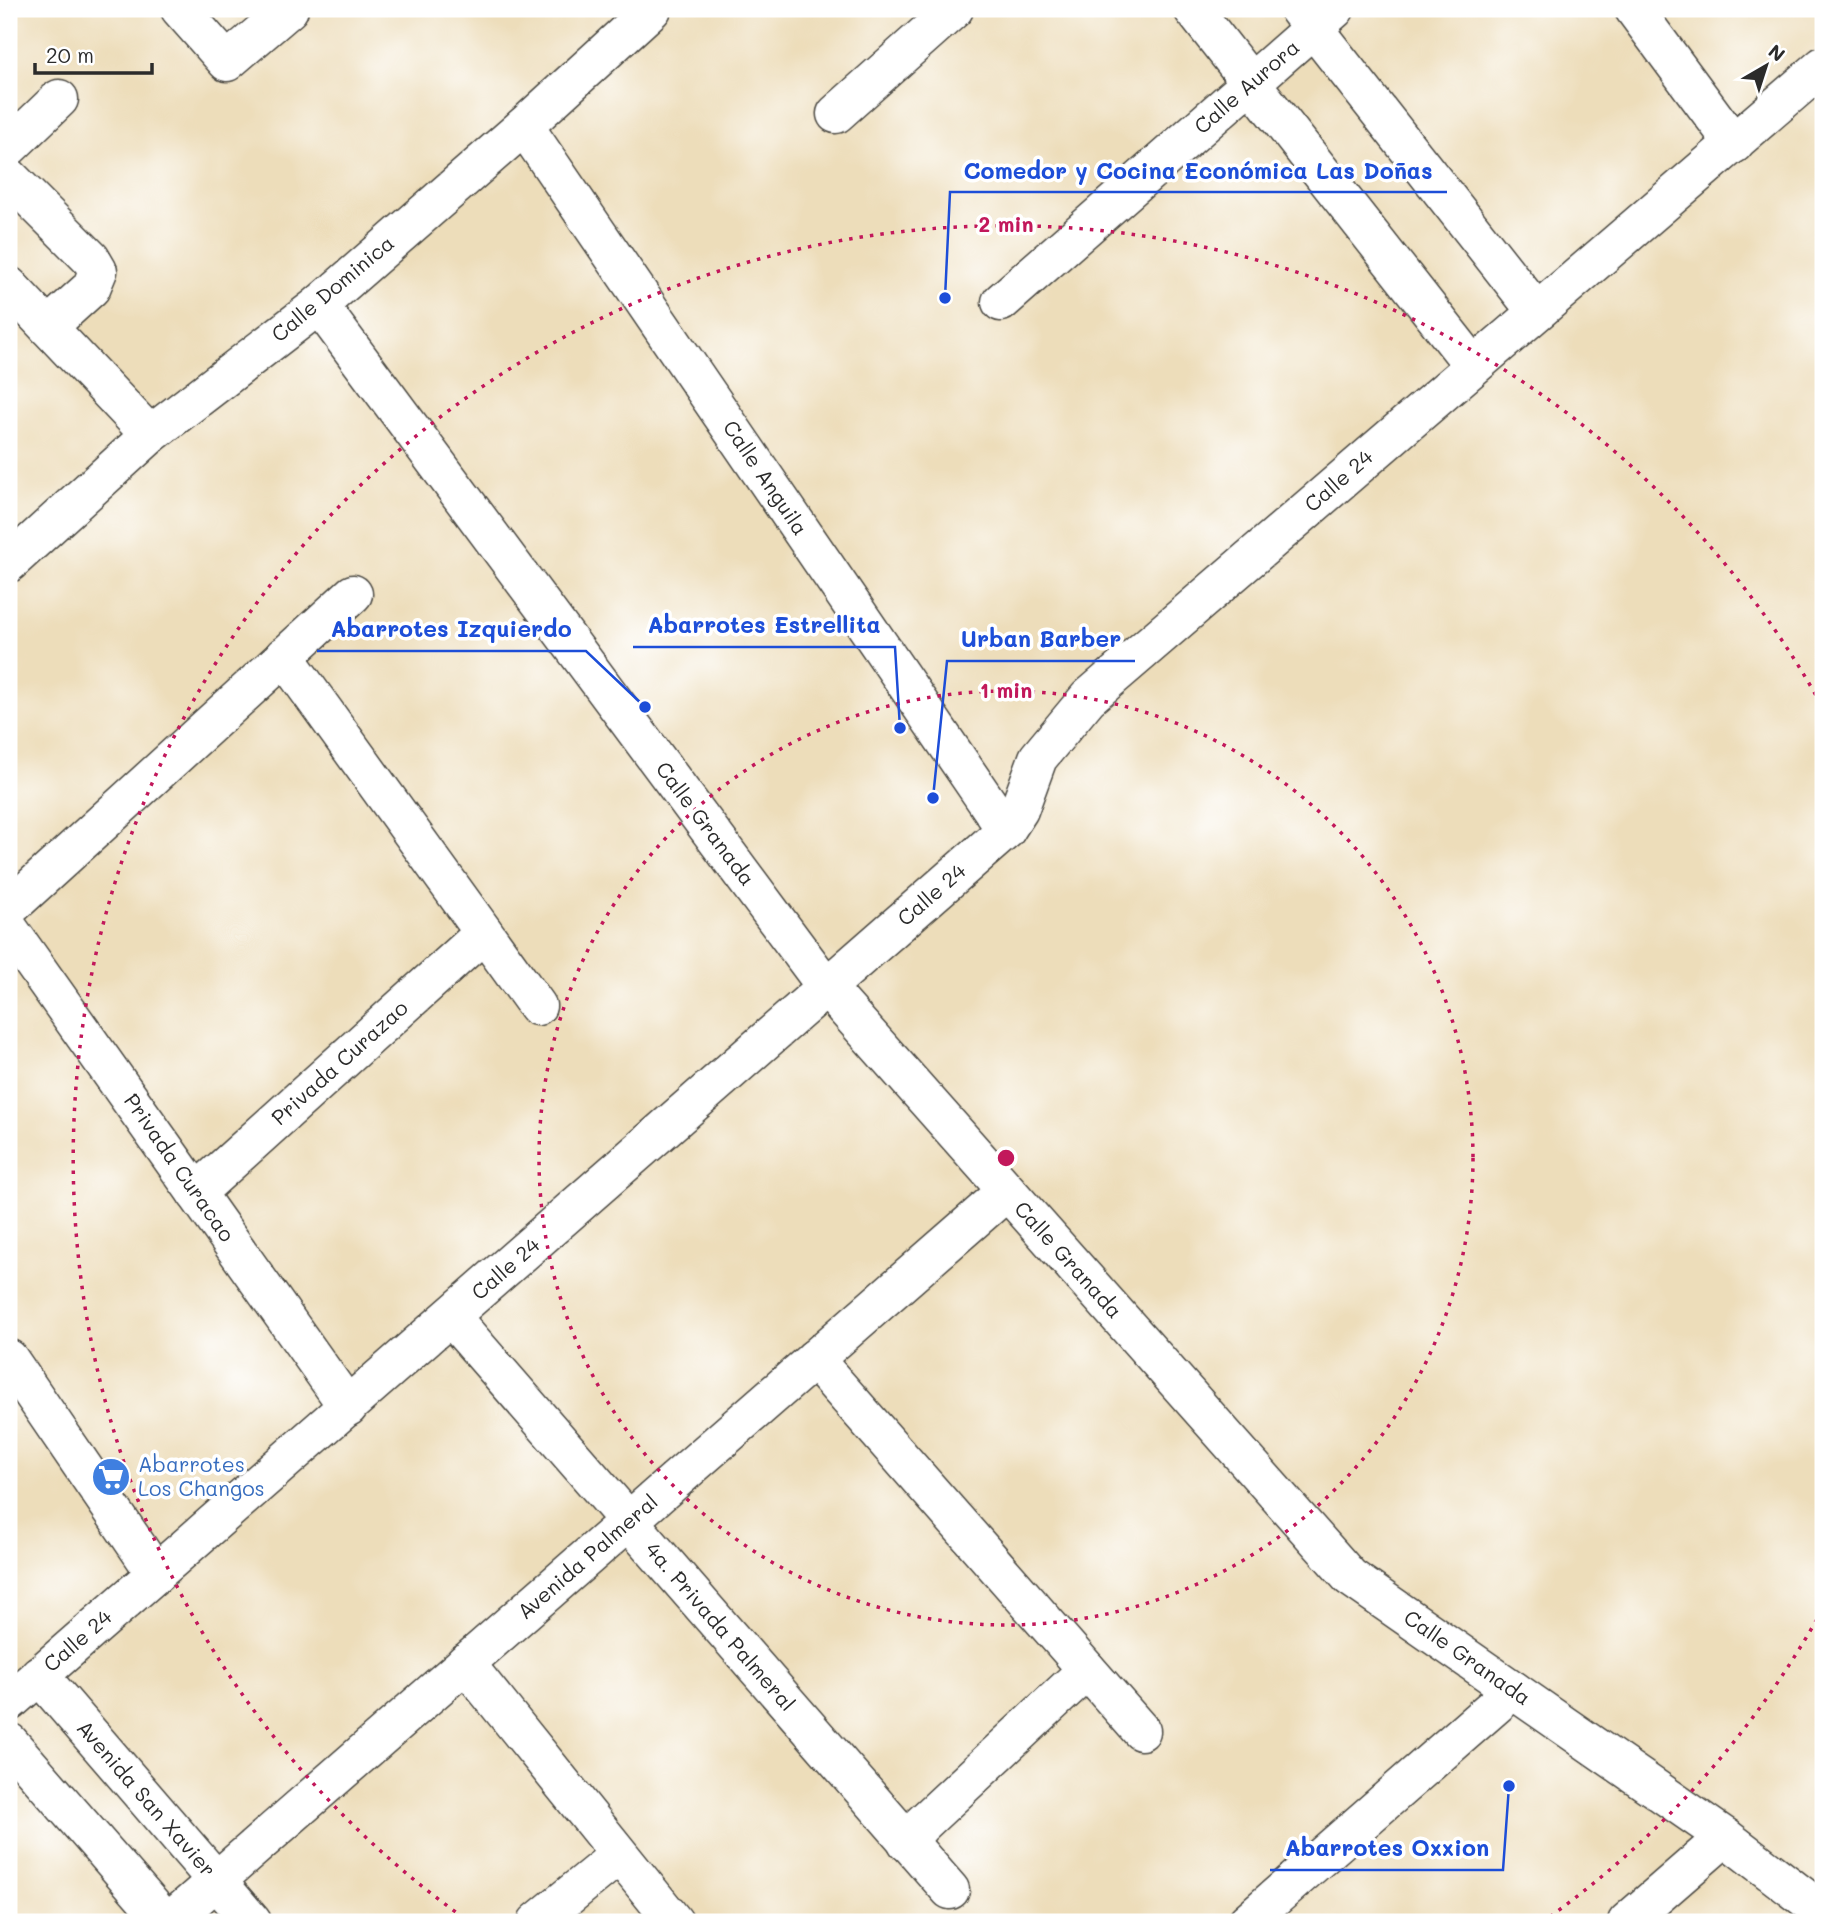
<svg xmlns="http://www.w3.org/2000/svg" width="1832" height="1931" font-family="Mali,sans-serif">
	<rect width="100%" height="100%" fill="#fff"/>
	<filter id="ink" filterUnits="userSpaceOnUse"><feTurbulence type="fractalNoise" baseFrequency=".0143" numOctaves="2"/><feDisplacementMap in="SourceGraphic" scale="14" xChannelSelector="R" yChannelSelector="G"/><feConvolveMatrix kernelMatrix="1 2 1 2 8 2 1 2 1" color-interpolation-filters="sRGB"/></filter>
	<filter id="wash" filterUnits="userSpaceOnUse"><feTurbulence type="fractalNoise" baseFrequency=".00686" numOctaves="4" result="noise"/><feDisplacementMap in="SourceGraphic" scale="28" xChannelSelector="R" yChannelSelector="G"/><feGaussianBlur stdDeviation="1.57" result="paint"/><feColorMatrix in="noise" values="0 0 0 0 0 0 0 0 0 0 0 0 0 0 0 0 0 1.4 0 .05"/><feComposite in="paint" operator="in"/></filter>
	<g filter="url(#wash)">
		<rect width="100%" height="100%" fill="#edddba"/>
	</g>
	<g filter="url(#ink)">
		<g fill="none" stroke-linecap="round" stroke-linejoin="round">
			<defs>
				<g id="minor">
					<polyline points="180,9 227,62 289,9"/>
					<polyline points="1193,9 1473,365"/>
					<polyline points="1634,9 1734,144"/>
					<polyline points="1299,10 1536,311"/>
					<polyline points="836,114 954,9"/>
					<polyline points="524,126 1006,830"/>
					<polyline points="9,147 59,99"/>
					<polyline points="9,177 91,259 98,271 91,288 48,327"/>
					<polyline points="9,286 150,435"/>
					<polyline points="1001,302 1335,9"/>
					<polyline points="319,305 827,988 1350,1577 1725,1837 1823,1912"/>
					<polyline points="9,563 150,435 319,305 524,126 652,9"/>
					<polyline points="284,656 537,1006"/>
					<polyline points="9,908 353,594"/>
					<polyline points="9,929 348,1407"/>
					<polyline points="196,1193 484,933"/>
					<polyline points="451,1317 950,1890"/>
					<polyline points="9,1359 156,1574"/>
					<polyline points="814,1359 1141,1731"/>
					<polyline points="465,1663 674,1922"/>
					<polyline points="39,1675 252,1922"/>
					<polyline points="9,1702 1006,830 1019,810 1038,758 1088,698 1823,66"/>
					<polyline points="9,1742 166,1922"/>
					<polyline points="907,1842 921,1825 1087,1670"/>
					<polyline points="169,1922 1007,1191"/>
					<polyline points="537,1922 619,1855"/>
					<polyline points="1247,1922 1513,1690"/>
					<polyline points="1627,1922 1725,1837"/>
				</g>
			</defs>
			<!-- minor casing -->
			<use href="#minor" stroke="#484640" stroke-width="41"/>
			<!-- minor -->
			<use href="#minor" stroke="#fff" stroke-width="38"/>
		</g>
	</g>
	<!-- distance rings -->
	<g fill="none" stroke="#c2185b" stroke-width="3.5" stroke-dasharray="3.5 7">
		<circle cx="1006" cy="1158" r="467"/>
		<path d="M1822 1610A933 933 0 0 1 1548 1918M464 1918A933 933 0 1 1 1822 706"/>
	</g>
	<!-- icons -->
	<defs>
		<symbol id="supermarket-disc" viewBox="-11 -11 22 22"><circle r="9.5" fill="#3f7fe0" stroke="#fff"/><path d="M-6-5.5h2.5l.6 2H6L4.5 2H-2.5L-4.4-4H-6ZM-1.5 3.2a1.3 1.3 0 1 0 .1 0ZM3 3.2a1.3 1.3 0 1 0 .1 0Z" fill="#fff"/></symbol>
	</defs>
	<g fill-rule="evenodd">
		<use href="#supermarket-disc" x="89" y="1455" width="44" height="44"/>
	</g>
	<g text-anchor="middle" stroke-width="7" stroke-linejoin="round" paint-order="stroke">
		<!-- street labels -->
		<g font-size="21" fill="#2b2b2b" stroke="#fff">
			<text transform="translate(1247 87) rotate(-41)" y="7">Calle Aurora</text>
			<text transform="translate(333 289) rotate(-40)" y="7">Calle Dominica</text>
			<text transform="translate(765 478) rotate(56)" y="7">Calle Anguila</text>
			<text transform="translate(1339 481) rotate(-41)" y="7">Calle 24</text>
			<text transform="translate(705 824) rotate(53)" y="7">Calle Granada</text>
			<text transform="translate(932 895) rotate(-41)" y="7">Calle 24</text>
			<text transform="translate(340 1063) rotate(-42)" y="7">Privada Curazao</text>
			<text transform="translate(179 1168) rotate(55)" y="7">Privada Curacao</text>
			<text transform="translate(1068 1260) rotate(48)" y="7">Calle Granada</text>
			<text transform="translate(506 1269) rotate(-41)" y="7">Calle 24</text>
			<text transform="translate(588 1557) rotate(-41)" y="7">Avenida Palmeral</text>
			<text transform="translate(720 1627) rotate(49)" y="7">4a. Privada Palmeral</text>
			<text transform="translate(78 1641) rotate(-41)" y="7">Calle 24</text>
			<text transform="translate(1467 1658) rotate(35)" y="7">Calle Granada</text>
			<text transform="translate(146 1799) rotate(49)" y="7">Avenida San Xavier</text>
		</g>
		<!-- shop labels -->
		<g font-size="21" fill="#366cbe" stroke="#fff" text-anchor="start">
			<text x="138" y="1472">Abarrotes<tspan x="138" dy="24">Los Changos</tspan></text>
		</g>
	</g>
	<circle cx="1006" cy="1158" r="10" fill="#c2185b" stroke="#fff" stroke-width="3.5"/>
	<g font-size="21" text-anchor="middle" font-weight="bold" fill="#c2185b" stroke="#fff" stroke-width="7" stroke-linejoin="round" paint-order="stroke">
		<text x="1006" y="232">2 min</text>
		<text x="1006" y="698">1 min</text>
	</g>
	<!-- callouts -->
	<path fill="none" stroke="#1d4ed8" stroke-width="2.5" d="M945 298L950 192H1447M900 728L895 647H633M645 707L586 651H317M933 798L947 661H1135M1509 1786L1503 1870H1270"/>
	<g fill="#1d4ed8" stroke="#fff" stroke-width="2.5">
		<circle cx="945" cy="298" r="7"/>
		<circle cx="900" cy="728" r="7"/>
		<circle cx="645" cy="707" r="7"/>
		<circle cx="933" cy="798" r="7"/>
		<circle cx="1509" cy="1786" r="7"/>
	</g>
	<g font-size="23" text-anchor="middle" font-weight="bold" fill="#1d4ed8" stroke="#fff" stroke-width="7" stroke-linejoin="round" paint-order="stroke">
		<text x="1198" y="179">Comedor y Cocina Económica Las Doñas</text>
		<text x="764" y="633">Abarrotes Estrellita</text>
		<text x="451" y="637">Abarrotes Izquierdo</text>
		<text x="1041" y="647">Urban Barber</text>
		<text x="1387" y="1856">Abarrotes Oxxion</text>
	</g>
	<!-- margin -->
	<rect width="1832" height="1931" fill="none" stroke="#fff" stroke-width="35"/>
	<!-- north arrow -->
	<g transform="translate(1766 66) rotate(39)" stroke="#ffffff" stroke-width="5" paint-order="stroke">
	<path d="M0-5L12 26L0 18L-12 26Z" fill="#2b2b2b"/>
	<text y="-10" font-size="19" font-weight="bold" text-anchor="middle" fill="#2b2b2b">N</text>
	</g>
	<!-- scale -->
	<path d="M35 63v10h117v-10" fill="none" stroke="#2b2b2b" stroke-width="3.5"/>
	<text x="46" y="63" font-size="21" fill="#2b2b2b" stroke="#ffffff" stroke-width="5" paint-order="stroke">20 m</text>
</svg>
